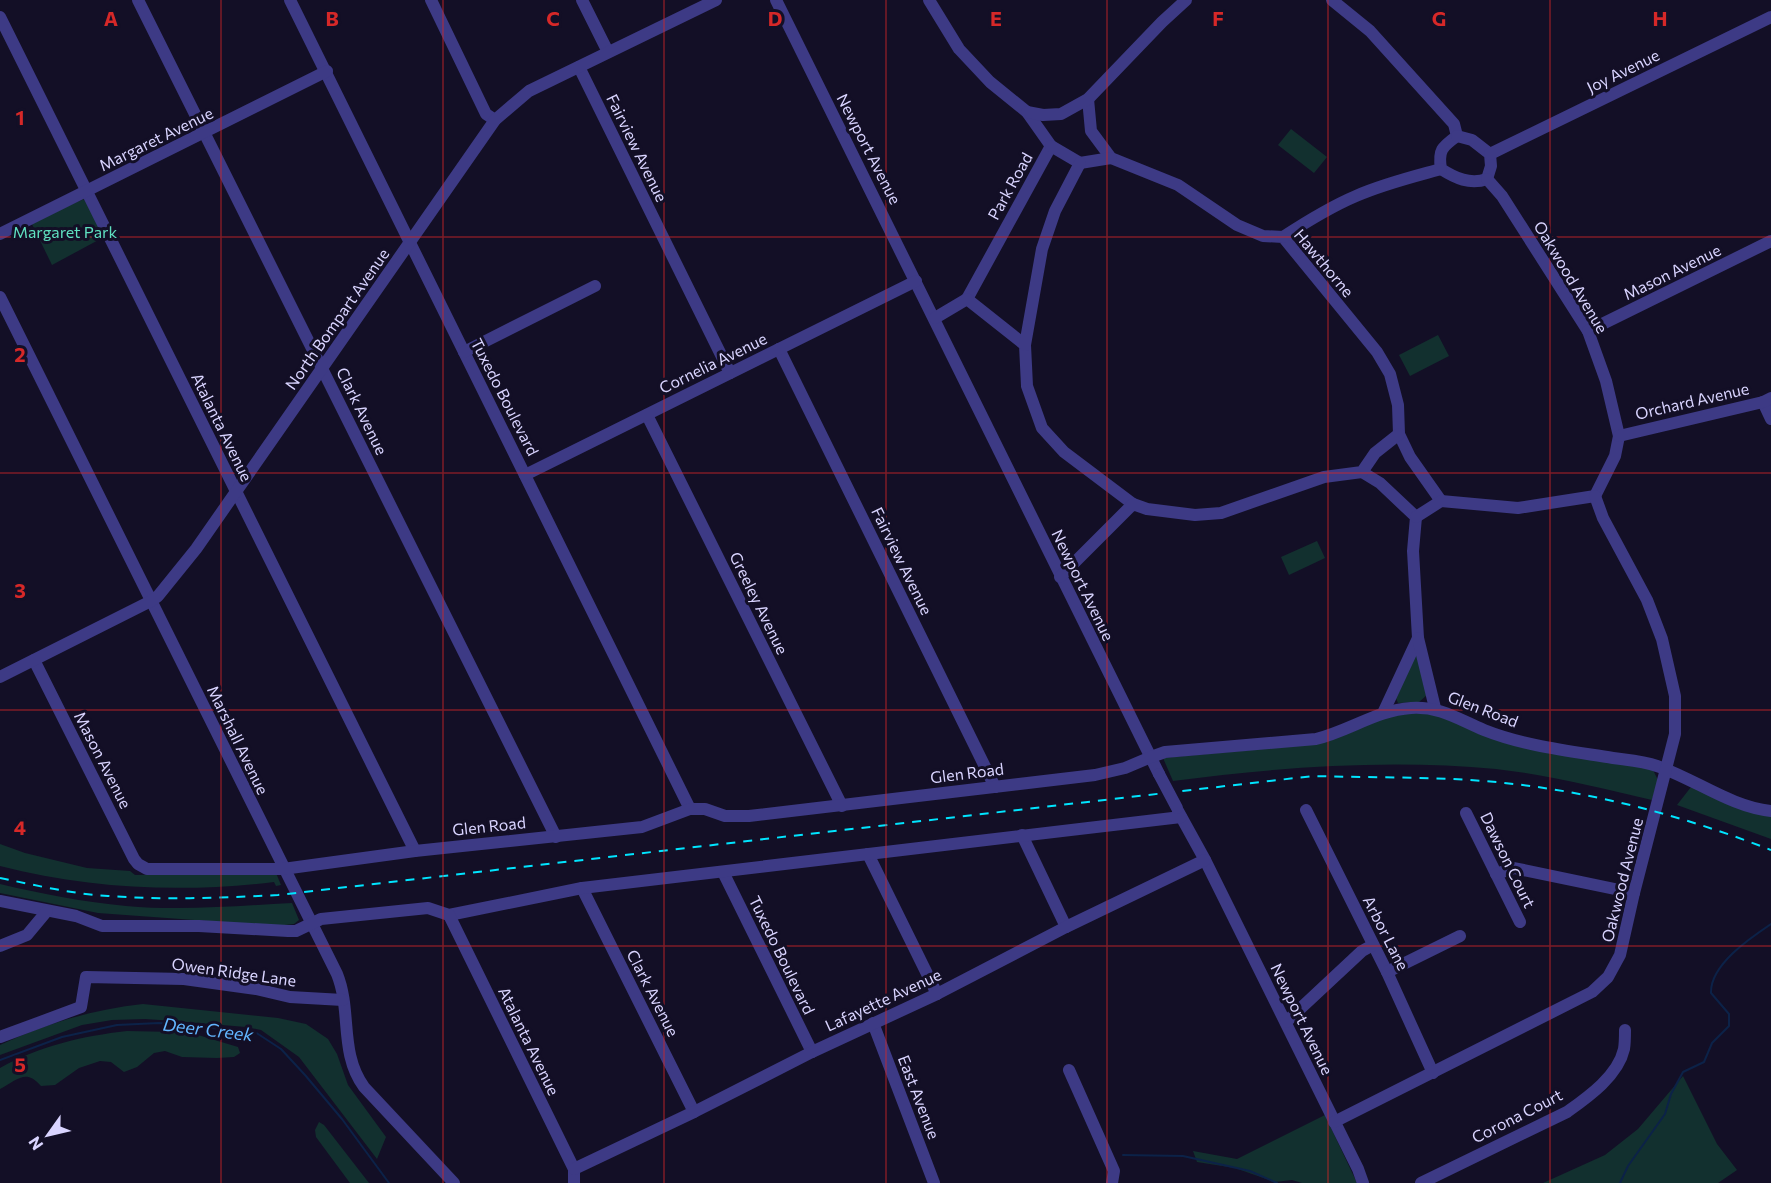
<svg xmlns="http://www.w3.org/2000/svg" width="1771" height="1183" font-family="Commissioner,sans-serif">
	<rect width="100%" height="100%" fill="#130f26"/>
	<!-- green -->
	<g fill="#12302f">
		<polygon points="1291,129 1327,157 1314,173 1278,145"/>
		<polygon points="84,199 104,237 52,265 31,222"/>
		<polygon points="1438,335 1449,356 1410,376 1399,355"/>
		<polygon points="1317,541 1325,558 1289,575 1281,557"/>
		<polygon points="1418,655 1427,695 1419,702 1398,703 1395,696 1412,657"/>
		<path d="M1431 713 1653 770 1658 780 1652 800C1600 788 1549 775 1496 769 1388 759 1281 767 1173 781L1163 758 1314 744 1392 714Z"/>
		<polygon points="1691,787 1771,816 1771,839 1677,805"/>
		<path d="M0 844 25 853 87 868 130 871 135 875 276 873 281 885 276 886 274 882C182 893 90 889 0 866Z"/>
		<path d="M0 884C42 894 84 902 126 906 181 911 237 906 292 903L299 920 294 924 275 926 98 913 0 893Z"/>
		<path d="M143 1004 278 1018 306 1024 328 1039 337 1054 348 1085 386 1137 377 1159 299 1057 261 1030 246 1027 175 1021 145 1019 112 1020 82 1025 0 1055V1045C45 1024 94 1009 143 1004Z"/>
		<path d="M127 1031 175 1032 198 1035 238 1047 240 1053 234 1057 217 1058 182 1057 165 1051 154 1053 137 1067 124 1072 111 1062 100 1061 79 1068 55 1085 41 1086C26 1068 17 1080 0 1089V1068C39 1046 83 1036 127 1031Z"/>
		<polygon points="1683,1076 1717,1144 1737,1170 1718,1183 1543,1183 1605,1155 1638,1129"/>
		<polygon points="1325,1115 1357,1183 1302,1183 1292,1180 1275,1182 1235,1168 1197,1162 1193,1151 1237,1159"/>
		<polygon points="319,1122 324,1125 369,1183 350,1183 316,1137 315,1130"/>
	</g>
	<g fill="none" stroke-linecap="round" stroke-linejoin="round">
		<!-- stream -->
		<g stroke="#0c2248" stroke-width="2">
			<polyline points="0,1060 62,1037 117,1025 159,1023 255,1032 281,1049 305,1075 342,1119 389,1183"/>
			<polyline points="1123,1155 1183,1156 1250,1171 1277,1183"/>
			<path d="M1620 1183 1628 1166 1665 1114 1671 1094 1683 1072 1704 1062 1712 1043 1729 1026V1014L1711 993C1710 965 1750 938 1771 924"/>
		</g>
		<!-- minor -->
		<g stroke="#3d3a85" stroke-width="12">
			<polyline points="138,0 556,837"/>
			<polyline points="290,0 690,809"/>
			<polyline points="431,0 486,114 495,120"/>
			<polyline points="582,0 608,52"/>
			<polyline points="776,0 1159,774"/>
			<polyline points="929,0 959,49 990,82 1027,112 1051,146 967,299"/>
			<polyline points="1332,0 1370,31 1454,124 1457,136"/>
			<polyline points="0,17 415,851"/>
			<polyline points="579,67 730,373"/>
			<polyline points="1088,99 1091,131 1111,158 1178,185 1237,225 1263,236 1283,237 1377,352 1390,374 1398,405 1399,434 1410,457 1441,501"/>
			<polyline points="1027,112 1043,115 1061,114 1088,99 1162,22 1186,0"/>
			<path d="M1457 136C1442 147 1438 150 1441 169 1455 178 1470 185 1487 179"/>
			<polyline points="1457,136 1472,140 1490,154 1491,166 1487,179"/>
			<polyline points="1051,146 1080,163"/>
			<polyline points="1490,154 1771,17"/>
			<polyline points="1080,163 1111,158"/>
			<polyline points="1487,179 1502,196 1588,331 1606,381 1619,436 1615,456 1595,496"/>
			<polyline points="0,234 327,71"/>
			<path d="M1283 237C1306 222 1330 207 1356 196 1383 184 1412 177 1441 169"/>
			<path d="M0 297 337 974C352 1011 339 1053 364 1087L454 1183"/>
			<polyline points="935,318 967,299 1025,345 1027,386 1042,428 1064,452 1133,504"/>
			<polyline points="1588,331 1771,241"/>
			<polyline points="1025,345 1042,249 1055,211 1080,163"/>
			<polyline points="779,349 995,787"/>
			<polyline points="464,352 595,286"/>
			<polyline points="1763,402 1771,419"/>
			<polyline points="647,415 842,806"/>
			<polyline points="1619,436 1763,402 1771,398"/>
			<polyline points="1362,472 1380,483 1416,517 1413,551 1418,638 1384,711"/>
			<polyline points="525,475 916,281"/>
			<polyline points="1416,517 1441,501 1518,508 1595,496"/>
			<polyline points="1060,577 1133,504 1147,509 1195,515 1221,513 1324,477 1362,472 1375,453 1399,434"/>
			<polyline points="1418,638 1435,708"/>
			<path d="M34 660 134 859 138 864 147 869H283L415 851 642 827 690 809H705L725 816H749L1095 775 1125 768 1151 757 1165 752 1316 739C1349 731 1377 710 1411 708 1439 706 1458 719 1484 730 1524 746 1570 751 1613 758 1627 760 1643 761 1657 766 1695 779 1731 807 1771 811"/>
			<polyline points="0,677 151,601 158,596 196,549 495,120 529,91 716,0"/>
			<polyline points="1306,810 1387,972 1433,1073"/>
			<polyline points="1178,811 1205,860 1358,1169 1363,1183"/>
			<polyline points="1466,813 1520,922"/>
			<polyline points="1022,835 1066,927"/>
			<polyline points="868,854 937,994"/>
			<polyline points="723,872 812,1052"/>
			<polyline points="1496,874 1514,868 1634,893"/>
			<polyline points="582,888 694,1112"/>
			<polyline points="0,901 76,916 102,926 199,926 288,931 296,931 321,919 428,908 449,915 582,888 1181,817"/>
			<polyline points="449,915 574,1169 574,1183"/>
			<polyline points="0,946 27,935 47,911"/>
			<polyline points="1387,972 1460,936"/>
			<polyline points="1286,1022 1362,951 1373,945"/>
			<polyline points="873,1023 934,1183"/>
			<polyline points="0,1037 81,1007 86,977 184,979 256,989 290,997 343,1000"/>
			<polyline points="1069,1070 1114,1171 1112,1183"/>
			<polyline points="1334,1122 1592,992 1608,977 1620,955 1634,893 1675,734 1675,696 1662,639 1647,600 1603,518 1595,496"/>
			<polyline points="574,1169 694,1112 812,1052 937,994 1066,927 1205,860"/>
			<path d="M1421 1183 1567 1112C1588 1097 1618 1076 1624 1049 1625 1043 1625 1036 1625 1030"/>
		</g>
		<!-- rail -->
		<path stroke="#00e5ff" stroke-width="2" stroke-dasharray="9 8" stroke-linecap="butt" d="M0 878C35 885 72 894 108 896 165 900 221 898 278 895L1313 776C1379 778 1448 776 1514 784 1602 794 1689 818 1771 850"/>
		<!-- minor-bridge -->
		<polyline stroke="#3d3a85" stroke-width="12" points="1159,774 1177,808"/>
	</g>
	<!-- grid -->
	<path fill="none" stroke="#d62828" stroke-width="1.5" stroke-opacity="0.55" d="M221 0V1183M443 0V1183M664 0V1183M886 0V1183M1107 0V1183M1328 0V1183M1550 0V1183M0 237H1771M0 473H1771M0 710H1771M0 946H1771"/>
	<g text-anchor="middle" stroke-width="6" stroke-linejoin="round" paint-order="stroke">
		<!-- street labels -->
		<g font-size="16" fill="#d9d4ff" stroke="#130f26">
			<text transform="translate(1623 71) rotate(-26)" y="6">Joy Avenue</text>
			<text transform="translate(156 139) rotate(-26)" y="6">Margaret Avenue</text>
			<text transform="translate(637 148) rotate(64)" y="6">Fairview Avenue</text>
			<text transform="translate(869 149) rotate(63)" y="6">Newport Avenue</text>
			<text transform="translate(1010 186) rotate(-61)" y="6">Park Road</text>
			<text transform="translate(1324 263) rotate(50)" y="6">Hawthorne</text>
			<text transform="translate(1672 272) rotate(-26)" y="6">Mason Avenue</text>
			<text transform="translate(1571 277) rotate(59)" y="6">Oakwood Avenue</text>
			<text transform="translate(337 319) rotate(-55)" y="6">North Bompart Avenue</text>
			<text transform="translate(713 363) rotate(-26)" y="6">Cornelia Avenue</text>
			<text transform="translate(505 397) rotate(63)" y="6">Tuxedo Boulevard</text>
			<text transform="translate(1692 401) rotate(-13)" y="6">Orchard Avenue</text>
			<text transform="translate(362 411) rotate(64)" y="6">Clark Avenue</text>
			<text transform="translate(222 427) rotate(64)" y="6">Atalanta Avenue</text>
			<text transform="translate(902 561) rotate(64)" y="6">Fairview Avenue</text>
			<text transform="translate(1083 585) rotate(64)" y="6">Newport Avenue</text>
			<text transform="translate(759 603) rotate(64)" y="6">Greeley Avenue</text>
			<text transform="translate(1483 709) rotate(21)" y="6">Glen Road</text>
			<text transform="translate(238 740) rotate(64)" y="6">Marshall Avenue</text>
			<text transform="translate(103 760) rotate(63)" y="6">Mason Avenue</text>
			<text transform="translate(967 773) rotate(-7)" y="6">Glen Road</text>
			<text transform="translate(489 826) rotate(-6)" y="6">Glen Road</text>
			<text transform="translate(1508 860) rotate(64)" y="6">Dawson Court</text>
			<text transform="translate(1622 880) rotate(-76)" y="6">Oakwood Avenue</text>
			<text transform="translate(1386 933) rotate(63)" y="6">Arbor Lane</text>
			<text transform="translate(782 955) rotate(64)" y="6">Tuxedo Boulevard</text>
			<text transform="translate(234 972) rotate(8)" y="6">Owen Ridge Lane</text>
			<text transform="translate(653 993) rotate(63)" y="6">Clark Avenue</text>
			<text transform="translate(883 1000) rotate(-25)" y="6">Lafayette Avenue</text>
			<text transform="translate(1302 1019) rotate(64)" y="6">Newport Avenue</text>
			<text transform="translate(529 1041) rotate(64)" y="6">Atalanta Avenue</text>
			<text transform="translate(919 1097) rotate(69)" y="6">East Avenue</text>
			<text transform="translate(1517 1116) rotate(-27)" y="6">Corona Court</text>
		</g>
		<!-- park labels -->
		<g font-size="16" fill="#5fe0c0" stroke="#130f26">
			<text x="65" y="238">Margaret Park</text>
		</g>
		<!-- water labels -->
		<g font-size="18" font-style="italic" fill="#62b6ff" stroke="#130f26">
			<text transform="translate(208 1030) rotate(7)" y="6">Deer Creek</text>
		</g>
	</g>
	<g font-size="20" text-anchor="middle" font-weight="bold" fill="#d62828" stroke="#130f26" stroke-width="6" stroke-linejoin="round" paint-order="stroke">
		<text x="111" y="26">A</text>
		<text x="332" y="26">B</text>
		<text x="553" y="26">C</text>
		<text x="775" y="26">D</text>
		<text x="996" y="26">E</text>
		<text x="1218" y="26">F</text>
		<text x="1439" y="26">G</text>
		<text x="1660" y="26">H</text>
		<text x="20" y="125">1</text>
		<text x="20" y="362">2</text>
		<text x="20" y="598">3</text>
		<text x="20" y="835">4</text>
		<text x="20" y="1072">5</text>
	</g>
	<!-- north arrow -->
	<g transform="translate(48 1135) rotate(236)" stroke="#130f26" stroke-width="4.5" paint-order="stroke">
	<path d="M0-4.5L10 22L0 15L-10 22Z" fill="#d9d4ff"/>
	<text y="-9" font-size="16" font-weight="bold" text-anchor="middle" fill="#d9d4ff">N</text>
	</g>
</svg>
